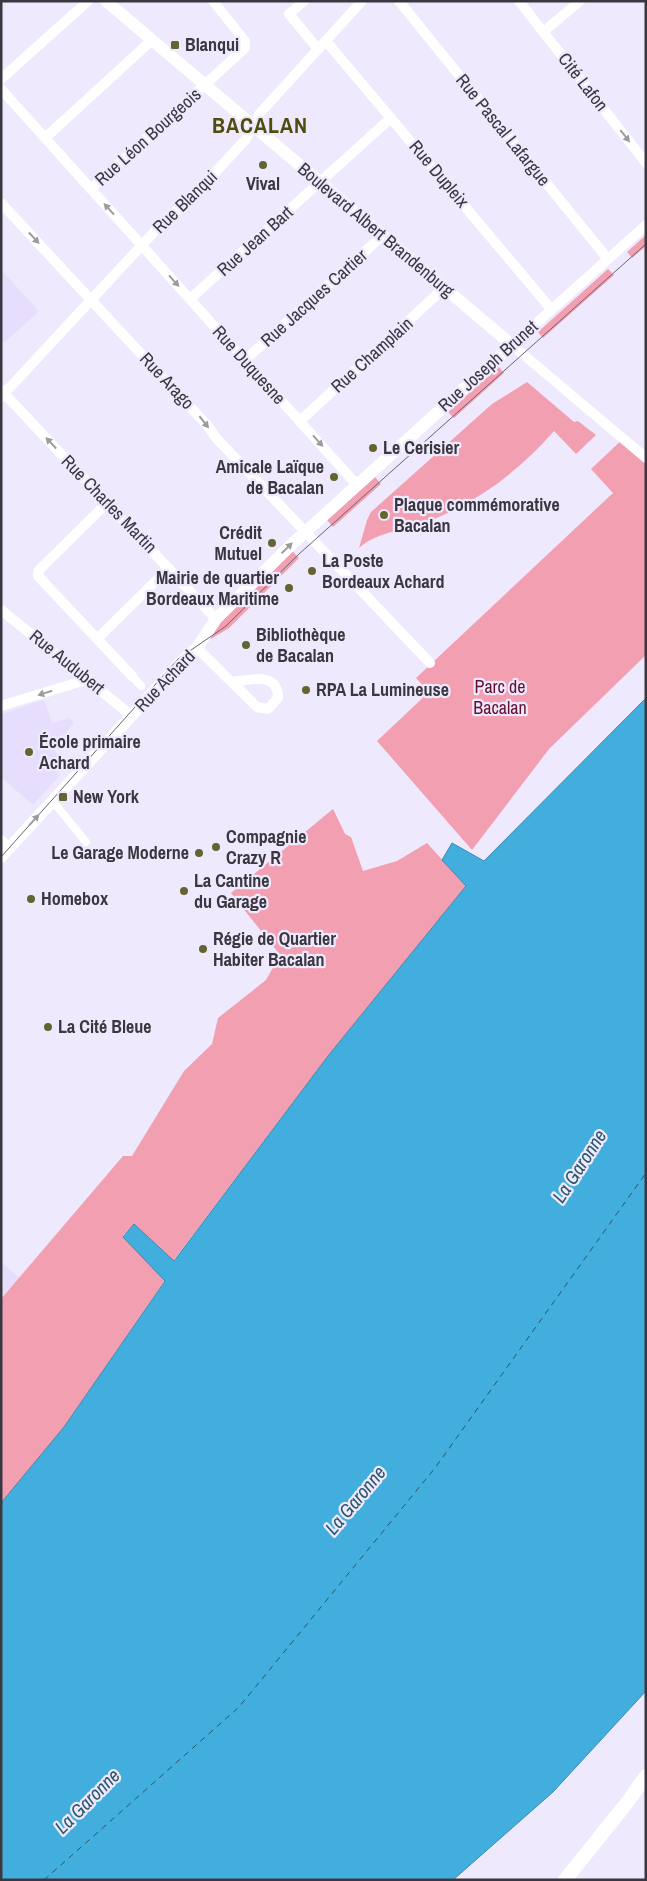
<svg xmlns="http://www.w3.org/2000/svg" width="647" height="1881" font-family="'Archivo Narrow',sans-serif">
	<rect width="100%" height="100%" fill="#eee9fc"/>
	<!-- built -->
	<g fill="#e7defe">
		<polygon points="1,270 39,311 5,342 1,342"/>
		<polygon points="44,700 52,723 70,718 74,723 51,748 62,757 52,768 60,775 33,805 1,777 1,714"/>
		<polygon points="1,1262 20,1278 1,1299"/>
	</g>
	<!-- green -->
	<g fill="#f29fb1">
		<polygon points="646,235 646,246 632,258 627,252"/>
		<polygon points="608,269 614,275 543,338 538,332"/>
		<polygon points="499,367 504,373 454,418 448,412"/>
		<path d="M527 382 574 422 578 421 596 435 576 454 554 431C519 471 478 502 427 522 404 531 378 531 359 548L367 520 371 512 492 404Z"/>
		<polygon points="625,437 646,454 646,655 549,749 472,850 377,741 429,692 416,678 613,493 591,469"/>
		<polygon points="375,477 381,484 333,527 327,520"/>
		<polygon points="292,551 299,558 229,628 209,640 213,627"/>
		<polygon points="333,809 345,834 351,837 363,871 397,861 427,843 466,886 328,1056 173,1261 134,1224 123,1236 165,1280 64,1427 1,1503 1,1299 123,1156 132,1156 184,1071 212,1044 218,1018 266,980 280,955 231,893"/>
	</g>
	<!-- water -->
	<polygon fill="#42aede" stroke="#408aaf" points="646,698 646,1691 553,1792 453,1880 1,1880 1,1503 64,1427 165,1281 123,1237 134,1224 174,1261 328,1056 466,886 442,860 452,843 484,861"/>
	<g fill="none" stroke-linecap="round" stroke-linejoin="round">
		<!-- ferry -->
		<polyline stroke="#2a566b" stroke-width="1" stroke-dasharray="6 5" stroke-linecap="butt" points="44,1880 239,1707 435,1468 646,1173"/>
		<!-- pedestrian -->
		<g stroke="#fff" stroke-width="8">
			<polyline points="132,676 141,686"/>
			<polyline points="52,800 86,842"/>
		</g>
		<!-- minor -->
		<g stroke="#fff" stroke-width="10">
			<polyline points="304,1 289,14 318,49"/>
			<polyline points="399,1 607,258"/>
			<polyline points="519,1 646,163"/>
			<polyline points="549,27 580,1"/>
			<polyline points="326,41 551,309"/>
			<polyline points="1,79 88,1"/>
			<polyline points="1,89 357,485"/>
			<polyline points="45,138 152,40"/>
			<polyline points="91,189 245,48 245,41 213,1"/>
			<polyline points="1,203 207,425 217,439 430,663"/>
			<polyline points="646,225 512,345 646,458"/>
			<polyline points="190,299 391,118"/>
			<polyline points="245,360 382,236"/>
			<polyline points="1,390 216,619"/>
			<polyline points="1,397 168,217 188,202 246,139 260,113 362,1"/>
			<polyline points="300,421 444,288"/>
			<polyline points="107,503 39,570 38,576 132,676"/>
			<polyline points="1,610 132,716"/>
			<polyline points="97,639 169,568"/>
			<path d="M197 648 257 707 268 709 278 698C278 671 250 680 232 682"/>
			<polyline points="1,706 89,679"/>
			<polyline points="1,840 9,848"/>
		</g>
		<!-- tertiary -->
		<polyline stroke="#fff" stroke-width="12" points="1,857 181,662 197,648 216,619 291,545 512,345 106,1"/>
		<!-- secondary -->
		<polyline stroke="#fff" stroke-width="14" points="565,1880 626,1804 646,1776"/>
		<!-- tram -->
		<polyline stroke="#686470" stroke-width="1" points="1,857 178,659 226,626 299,554 646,244"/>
	</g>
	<!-- one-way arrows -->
	<defs><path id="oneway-solid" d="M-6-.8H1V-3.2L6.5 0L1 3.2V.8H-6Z" transform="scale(1.25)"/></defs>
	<g fill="#9c9ba0">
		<use href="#oneway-solid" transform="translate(625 136) rotate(52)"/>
		<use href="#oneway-solid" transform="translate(109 209) rotate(-132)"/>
		<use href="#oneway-solid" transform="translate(34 238) rotate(47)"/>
		<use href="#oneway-solid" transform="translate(174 281) rotate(48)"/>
		<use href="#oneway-solid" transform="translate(204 422) rotate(52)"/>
		<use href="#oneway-solid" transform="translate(318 441) rotate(48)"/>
		<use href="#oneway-solid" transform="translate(51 443) rotate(-133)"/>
		<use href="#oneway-solid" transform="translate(287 548) rotate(-44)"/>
		<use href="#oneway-solid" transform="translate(45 693) rotate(163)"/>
		<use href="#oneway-solid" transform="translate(34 820) rotate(-48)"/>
	</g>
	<!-- markers -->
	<g fill="#656330" stroke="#eee9fc" stroke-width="2">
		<rect x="170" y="40" width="10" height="10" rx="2.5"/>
		<circle cx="263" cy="165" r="5"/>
		<circle cx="373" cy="448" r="5"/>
		<circle cx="334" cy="477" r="5"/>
		<circle cx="384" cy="515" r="5"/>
		<circle cx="272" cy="543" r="5"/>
		<circle cx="312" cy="571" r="5"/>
		<circle cx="289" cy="588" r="5"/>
		<circle cx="246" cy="645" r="5"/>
		<circle cx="306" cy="690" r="5"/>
		<circle cx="29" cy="752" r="5"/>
		<rect x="58" y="792" width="10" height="10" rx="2.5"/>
		<circle cx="216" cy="847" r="5"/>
		<circle cx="199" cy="853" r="5"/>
		<circle cx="184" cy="891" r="5"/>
		<circle cx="31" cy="899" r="5"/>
		<circle cx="203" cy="949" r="5"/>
		<circle cx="48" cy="1027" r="5"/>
	</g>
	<g text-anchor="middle" stroke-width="4.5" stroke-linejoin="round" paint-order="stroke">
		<!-- poi labels -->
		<g font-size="18" font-weight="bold" fill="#3a3740" stroke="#eee9fc" text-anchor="start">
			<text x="185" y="51">Blanqui</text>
			<text x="263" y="190" text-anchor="middle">Vival</text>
			<text x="383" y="454">Le Cerisier</text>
			<text x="324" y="473" text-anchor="end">Amicale Laïque<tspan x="324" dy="21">de Bacalan</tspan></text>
			<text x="394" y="511">Plaque commémorative<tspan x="394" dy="21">Bacalan</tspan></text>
			<text x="262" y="539" text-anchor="end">Crédit<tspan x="262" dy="21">Mutuel</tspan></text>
			<text x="322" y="567">La Poste<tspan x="322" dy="21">Bordeaux Achard</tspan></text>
			<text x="279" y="584" text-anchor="end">Mairie de quartier<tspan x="279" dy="21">Bordeaux Maritime</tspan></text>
			<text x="256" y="641">Bibliothèque<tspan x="256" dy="21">de Bacalan</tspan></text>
			<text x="316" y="696">RPA La Lumineuse</text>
			<text x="39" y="748">École primaire<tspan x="39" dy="21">Achard</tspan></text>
			<text x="73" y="803">New York</text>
			<text x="226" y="843">Compagnie<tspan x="226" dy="21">Crazy R</tspan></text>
			<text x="189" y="859" text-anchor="end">Le Garage Moderne</text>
			<text x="194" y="887">La Cantine<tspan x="194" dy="21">du Garage</tspan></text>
			<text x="41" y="905">Homebox</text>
			<text x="213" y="945">Régie de Quartier<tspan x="213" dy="21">Habiter Bacalan</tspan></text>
			<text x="58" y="1033">La Cité Bleue</text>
		</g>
		<!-- street labels -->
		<g font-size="18" fill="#3a3740" stroke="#eee9fc">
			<text transform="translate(583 82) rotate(52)" y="6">Cité Lafon</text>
			<text transform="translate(503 130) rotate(51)" y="6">Rue Pascal Lafargue</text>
			<text transform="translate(148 137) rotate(-42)" y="6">Rue Léon Bourgeois</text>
			<text transform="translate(439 174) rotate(50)" y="6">Rue Dupleix</text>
			<text transform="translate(185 202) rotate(-44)" y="6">Rue Blanqui</text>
			<text transform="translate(376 230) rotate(40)" y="6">Boulevard Albert Brandenburg</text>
			<text transform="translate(255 241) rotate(-42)" y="6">Rue Jean Bart</text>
			<text transform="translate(314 298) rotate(-42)" y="6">Rue Jacques Cartier</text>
			<text transform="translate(372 355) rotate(-42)" y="6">Rue Champlain</text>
			<text transform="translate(249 365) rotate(48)" y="6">Rue Duquesne</text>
			<text transform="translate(488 366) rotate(-42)" y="6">Rue Joseph Brunet</text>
			<text transform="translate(167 381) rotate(47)" y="6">Rue Arago</text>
			<text transform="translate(109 504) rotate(46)" y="6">Rue Charles Martin</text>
			<text transform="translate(67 662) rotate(39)" y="6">Rue Audubert</text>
			<text transform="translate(165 681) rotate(-46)" y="6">Rue Achard</text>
		</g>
		<!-- park labels -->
		<g font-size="18" fill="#650f2e" stroke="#eee9fc">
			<text x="500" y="693">Parc de<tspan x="500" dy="21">Bacalan</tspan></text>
		</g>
		<!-- water labels -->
		<g font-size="19" font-style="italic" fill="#2a566b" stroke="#eee9fc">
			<text transform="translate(579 1166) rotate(-57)" y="7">La Garonne</text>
			<text transform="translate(355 1500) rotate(-50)" y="7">La Garonne</text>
			<text transform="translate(87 1801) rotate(-45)" y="7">La Garonne</text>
		</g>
		<!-- district labels -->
		<g font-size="22" font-weight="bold" letter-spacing="1" fill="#4f4c0d" stroke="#eee9fc">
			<text x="260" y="133">BACALAN</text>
		</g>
	</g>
	<!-- border -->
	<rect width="647" height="1881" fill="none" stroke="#3a3740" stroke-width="5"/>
</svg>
